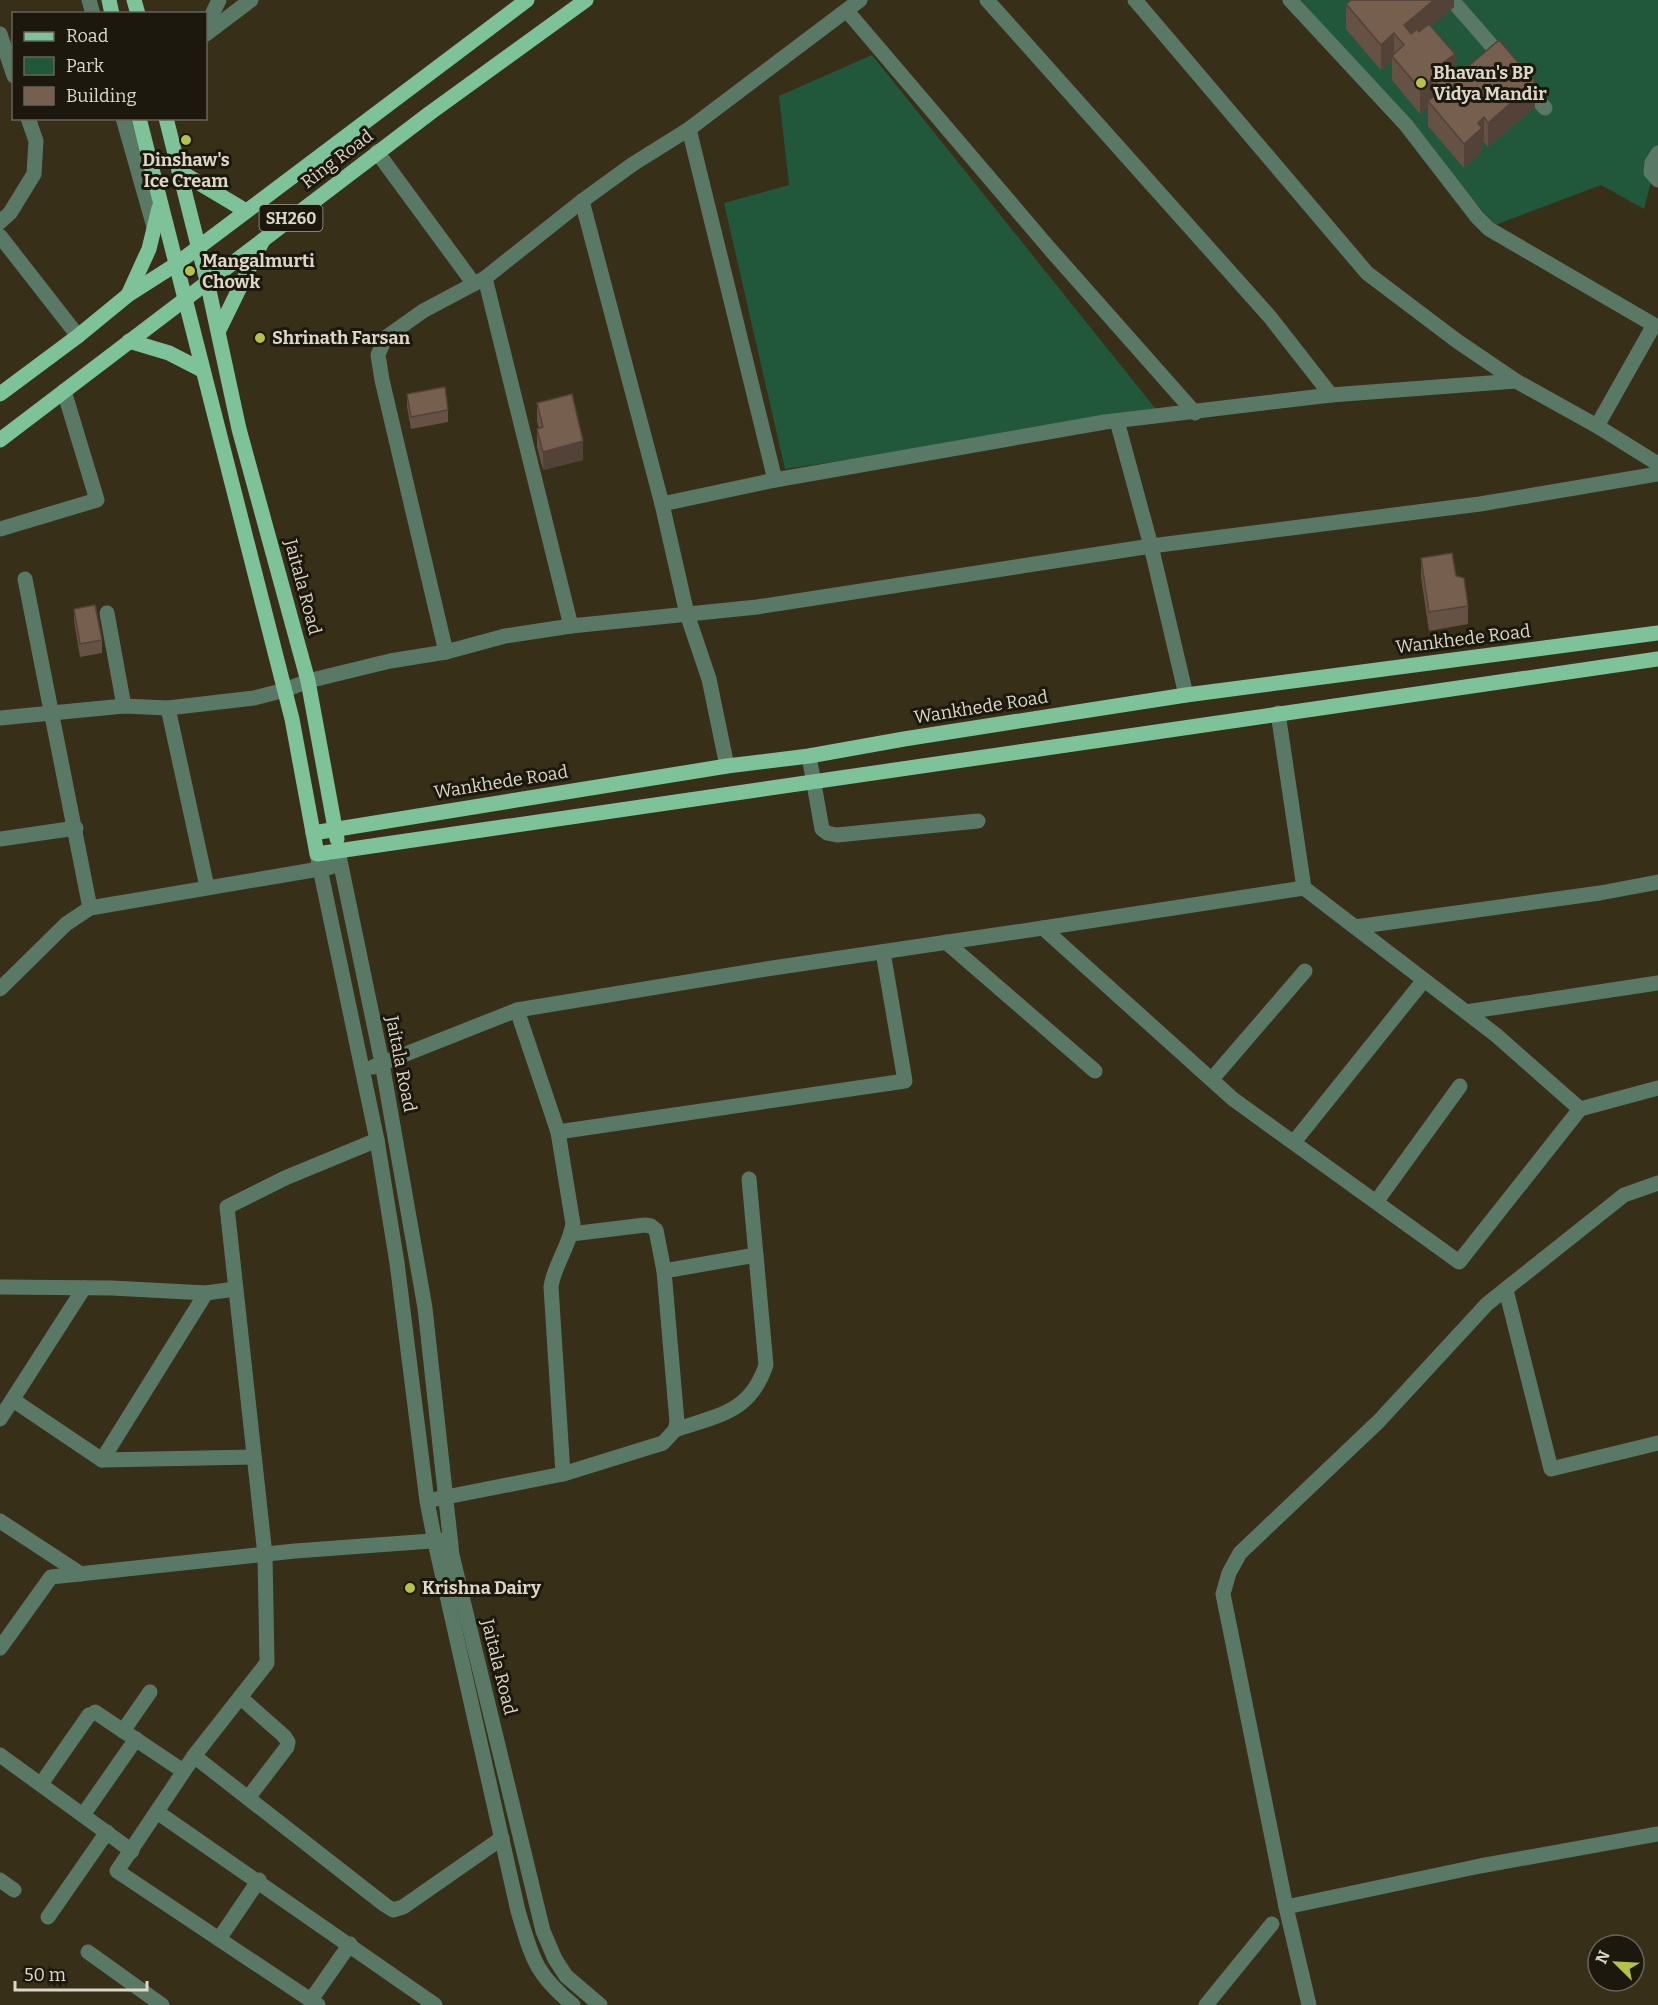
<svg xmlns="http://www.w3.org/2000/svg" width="1658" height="2005" font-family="Bitter,serif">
	<rect width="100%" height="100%" fill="#382f18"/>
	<!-- green -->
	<g fill="#21583c">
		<polygon points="1301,0 1658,0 1658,156 1644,209 1601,185 1495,225 1406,125"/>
		<polygon points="872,55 1159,413 785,469 724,203 789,185 779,96"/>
	</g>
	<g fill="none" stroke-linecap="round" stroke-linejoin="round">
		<!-- minor -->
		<g stroke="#597966" stroke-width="15">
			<polyline points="89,0 93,14"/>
			<polyline points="860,0 689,129 633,164 582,201 485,278 423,311 385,338 378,355 382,380 446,652 505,636 571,626 757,607 1151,546 1480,504 1658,474"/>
			<polyline points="987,0 1270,317 1331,395"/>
			<polyline points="1135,0 1367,273 1457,341 1516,381"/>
			<polyline points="1290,0 1406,125 1477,217 1489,229 1654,325 1597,426 1658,464"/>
			<polyline points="1452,0 1505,61"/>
			<polyline points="847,11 1049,248 1195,413"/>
			<polyline points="206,27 219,0"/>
			<polyline points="0,34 14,76"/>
			<polyline points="206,34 251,0"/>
			<polyline points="1522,82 1545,108"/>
			<polyline points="123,118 154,227"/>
			<polyline points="689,129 775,480"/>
			<polyline points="377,152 474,284"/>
			<polyline points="1658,153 1652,163 1651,172 1658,180"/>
			<polyline points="582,201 662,504 775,480 1105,422 1331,395 1516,381 1597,426"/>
			<polyline points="0,222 10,213 34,174 36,141 28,118"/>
			<polyline points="0,236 78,336"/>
			<polyline points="485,278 571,626"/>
			<polyline points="1117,421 1151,546 1186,695"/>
			<polyline points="662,504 687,614 709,679 727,766"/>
			<polyline points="0,529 97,500 64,391"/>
			<polyline points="25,579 90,908"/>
			<polyline points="107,613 124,706"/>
			<polyline points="168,708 207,887"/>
			<polyline points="1278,713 1304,888 1496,1035 1580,1109"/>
			<polyline points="0,718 124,706 168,708 254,698 285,690 308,681 390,661 446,652"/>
			<polyline points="809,756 822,829 827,833 837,835 978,821"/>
			<polyline points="0,839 76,828"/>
			<polyline points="338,851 382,1063 425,1308 452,1555 543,1931 555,1959 566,1976 600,2005"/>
			<path d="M317 854 377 1140 397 1263 427 1501 435 1542 518 1911C532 1957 534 1973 573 2005"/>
			<polyline points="1304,888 1043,928 1233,1099 1459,1262 1580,1109 1658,1088"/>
			<polyline points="1355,927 1600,893 1658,882"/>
			<polyline points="946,942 1095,1071"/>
			<polyline points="0,989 66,924 90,908 331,867"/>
			<polyline points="517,1010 558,1132 905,1081 883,952"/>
			<polyline points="1466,1012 1658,983"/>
			<polyline points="373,1067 517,1010 766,969 1043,928"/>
			<polyline points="1212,1079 1305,971"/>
			<path d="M558 1132 573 1224C569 1247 554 1265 551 1287L563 1474"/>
			<polyline points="1294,1142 1424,980"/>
			<polyline points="1376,1202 1460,1086"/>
			<polyline points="571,1234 645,1225 651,1226 656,1230 664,1271"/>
			<polyline points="0,1287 112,1288 206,1293 235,1289"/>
			<polyline points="1506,1290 1551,1469 1658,1443"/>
			<polyline points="13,1400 102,1460 206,1293"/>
			<polyline points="0,1419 84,1288"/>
			<path d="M675 1430C718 1415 750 1413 766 1365L749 1179"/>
			<polyline points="102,1460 254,1457"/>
			<polyline points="436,1499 563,1474 663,1443 675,1430 677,1422 664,1271 756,1255"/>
			<polyline points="0,1521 81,1574"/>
			<polyline points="0,1648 51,1577 295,1551 445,1540"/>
			<polyline points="240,1697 284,1736 288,1742 287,1747 248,1798"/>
			<polyline points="95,1712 183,1771"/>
			<polyline points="123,1731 150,1692"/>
			<polyline points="0,1755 132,1851"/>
			<polyline points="194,1756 267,1663 265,1555 227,1207 285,1178 377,1140"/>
			<polyline points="41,1784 89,1715"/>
			<polyline points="157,1812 435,2005"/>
			<polyline points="83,1815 136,1739"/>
			<polyline points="0,1880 14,1890"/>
			<polyline points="1286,1907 1480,1866 1658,1834"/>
			<polyline points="48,1917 107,1832"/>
			<polyline points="219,1939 259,1880"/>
			<polyline points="88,1952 162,2005"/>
			<polyline points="311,2000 350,1944"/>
			<polyline points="318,2005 117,1871 194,1756 385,1905 393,1910 403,1907 502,1838"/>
			<polyline points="1206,2005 1272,1924"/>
			<polyline points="1309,2005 1286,1907 1223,1594 1229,1573 1240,1553 1379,1421 1487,1304 1624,1195 1658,1183"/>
		</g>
		<!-- major -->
		<g stroke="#7ec29a" stroke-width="15">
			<polyline points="109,0 112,14"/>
			<polyline points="134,0 138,14"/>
			<polyline points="139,118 292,719 317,854 1658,659"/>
			<polyline points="166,118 207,281 239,429 308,681 337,839"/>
			<polyline points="179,171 246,211"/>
			<polyline points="128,295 149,249 159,208"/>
			<polyline points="219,330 263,240"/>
			<polyline points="129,341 169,353 202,370"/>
			<polyline points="0,394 78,336 128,295 175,265 527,0"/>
			<polyline points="0,440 430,113 586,0"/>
			<polyline points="313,833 727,766 809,756 904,739 1186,695 1658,633"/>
		</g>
	</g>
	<!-- wall -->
	<g fill="#665244">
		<polygon points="1454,0 1454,7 1431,26 1455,78 1535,107 1488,147 1484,142 1482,143 1482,152 1464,168 1428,126 1428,107 1420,114 1392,80 1392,60 1381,70 1346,29 1346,4"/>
		<polygon points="407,394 448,410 448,422 411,429 407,407"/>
		<polygon points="537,403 583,460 543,470 537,447 537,429 539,428 537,422"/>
		<polygon points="1421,558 1456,576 1468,606 1468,624 1429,631 1421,577"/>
		<polygon points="74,609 102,640 102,653 80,657 74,621"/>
	</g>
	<!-- shaded-wall -->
	<g fill="#534237">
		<polygon points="1434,0 1454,0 1454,7 1404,50 1404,25"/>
		<polygon points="1394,33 1394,58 1392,56 1392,60 1381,70 1381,45"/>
		<polygon points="1455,54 1455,78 1443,97 1444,62"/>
		<polygon points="1433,78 1433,103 1428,101 1428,107 1420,114 1420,89"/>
		<polygon points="1535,82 1535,107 1488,147 1488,123"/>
		<polygon points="1484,117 1484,142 1482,143 1482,152 1464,168 1464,144 1478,123"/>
		<polygon points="583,441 583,460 543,470 543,452"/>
	</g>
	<!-- building -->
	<g fill="#775f4f" stroke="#534237" stroke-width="1.5">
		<polygon points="1351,0 1434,0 1404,25 1411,34 1417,29 1419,32 1429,24 1455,54 1444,62 1449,68 1443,72 1451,81 1499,40 1535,82 1488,123 1484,117 1478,123 1482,128 1464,144 1428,101 1442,89 1433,78 1420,89 1392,56 1404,45 1394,33 1381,45 1346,4"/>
		<polygon points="445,387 448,410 411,417 407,394"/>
		<polygon points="572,394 583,441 543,452 537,429 543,427 537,403"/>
		<polygon points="1452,553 1456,576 1464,578 1468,606 1429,612 1421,558"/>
		<polygon points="95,605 102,640 80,644 74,609"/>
	</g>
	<!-- markers -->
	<g fill="#b5c249" stroke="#1c180d" stroke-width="2">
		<circle cx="1421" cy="83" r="6"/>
		<circle cx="186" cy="140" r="6"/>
		<circle cx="190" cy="271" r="6"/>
		<circle cx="260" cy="338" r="6"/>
		<circle cx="410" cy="1588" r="6"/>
	</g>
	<g text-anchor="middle" stroke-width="6" stroke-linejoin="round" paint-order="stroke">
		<!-- shield labels -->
		<rect fill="#1c180d" stroke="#a39e91" stroke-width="1.5" x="259.5" y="205" width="63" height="26" rx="4.5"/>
		<g font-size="16" font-weight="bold" fill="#ddd7ca">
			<text x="291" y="224">SH260</text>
		</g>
		<!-- poi labels -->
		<g font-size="18" font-weight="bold" fill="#ddd7ca" stroke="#1c180d" text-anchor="start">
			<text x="1433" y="79">Bhavan's BP<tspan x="1433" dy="21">Vidya Mandir</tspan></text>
			<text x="186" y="166" text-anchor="middle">Dinshaw's<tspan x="186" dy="21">Ice Cream</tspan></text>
			<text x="202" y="267">Mangalmurti<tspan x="202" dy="21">Chowk</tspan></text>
			<text x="272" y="344">Shrinath Farsan</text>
			<text x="422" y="1594">Krishna Dairy</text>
		</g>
		<!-- street labels -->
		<g font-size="18" fill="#ddd7ca" stroke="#1c180d">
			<text transform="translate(337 159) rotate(-37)" y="6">Ring Road</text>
			<text transform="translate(303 587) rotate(75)" y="6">Jaitala Road</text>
			<text transform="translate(1463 639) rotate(-7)" y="6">Wankhede Road</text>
			<text transform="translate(981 707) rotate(-9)" y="6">Wankhede Road</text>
			<text transform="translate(501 782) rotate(-9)" y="6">Wankhede Road</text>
			<text transform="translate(401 1064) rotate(79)" y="6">Jaitala Road</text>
			<text transform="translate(499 1667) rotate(76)" y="6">Jaitala Road</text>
		</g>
	</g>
	<!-- legend -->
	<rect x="12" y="12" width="195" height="108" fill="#1c180d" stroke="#696459" stroke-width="1.5"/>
	<rect x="24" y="32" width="30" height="9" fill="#7ec29a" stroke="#696459" stroke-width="1.5"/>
	<text x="66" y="42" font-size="18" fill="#ddd7ca">Road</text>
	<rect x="24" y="57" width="30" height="18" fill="#21583c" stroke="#696459" stroke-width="1.5"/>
	<text x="66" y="72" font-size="18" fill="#ddd7ca">Park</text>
	<rect x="24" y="87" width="30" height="18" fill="#775f4f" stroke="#696459" stroke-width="1.5"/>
	<text x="66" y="102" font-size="18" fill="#ddd7ca">Building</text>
	<!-- north arrow -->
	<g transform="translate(1616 1963) rotate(294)"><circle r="28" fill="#1c180d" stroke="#696459" stroke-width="1.5"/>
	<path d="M0-4.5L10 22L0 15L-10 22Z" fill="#b5c249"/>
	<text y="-9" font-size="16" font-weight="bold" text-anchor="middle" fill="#ddd7ca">N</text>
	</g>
	<!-- scale -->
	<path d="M15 1981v9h132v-9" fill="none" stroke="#ddd7ca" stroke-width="3"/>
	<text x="24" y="1981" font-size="18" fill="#ddd7ca" stroke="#1c180d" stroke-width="4.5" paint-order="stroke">50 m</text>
</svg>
